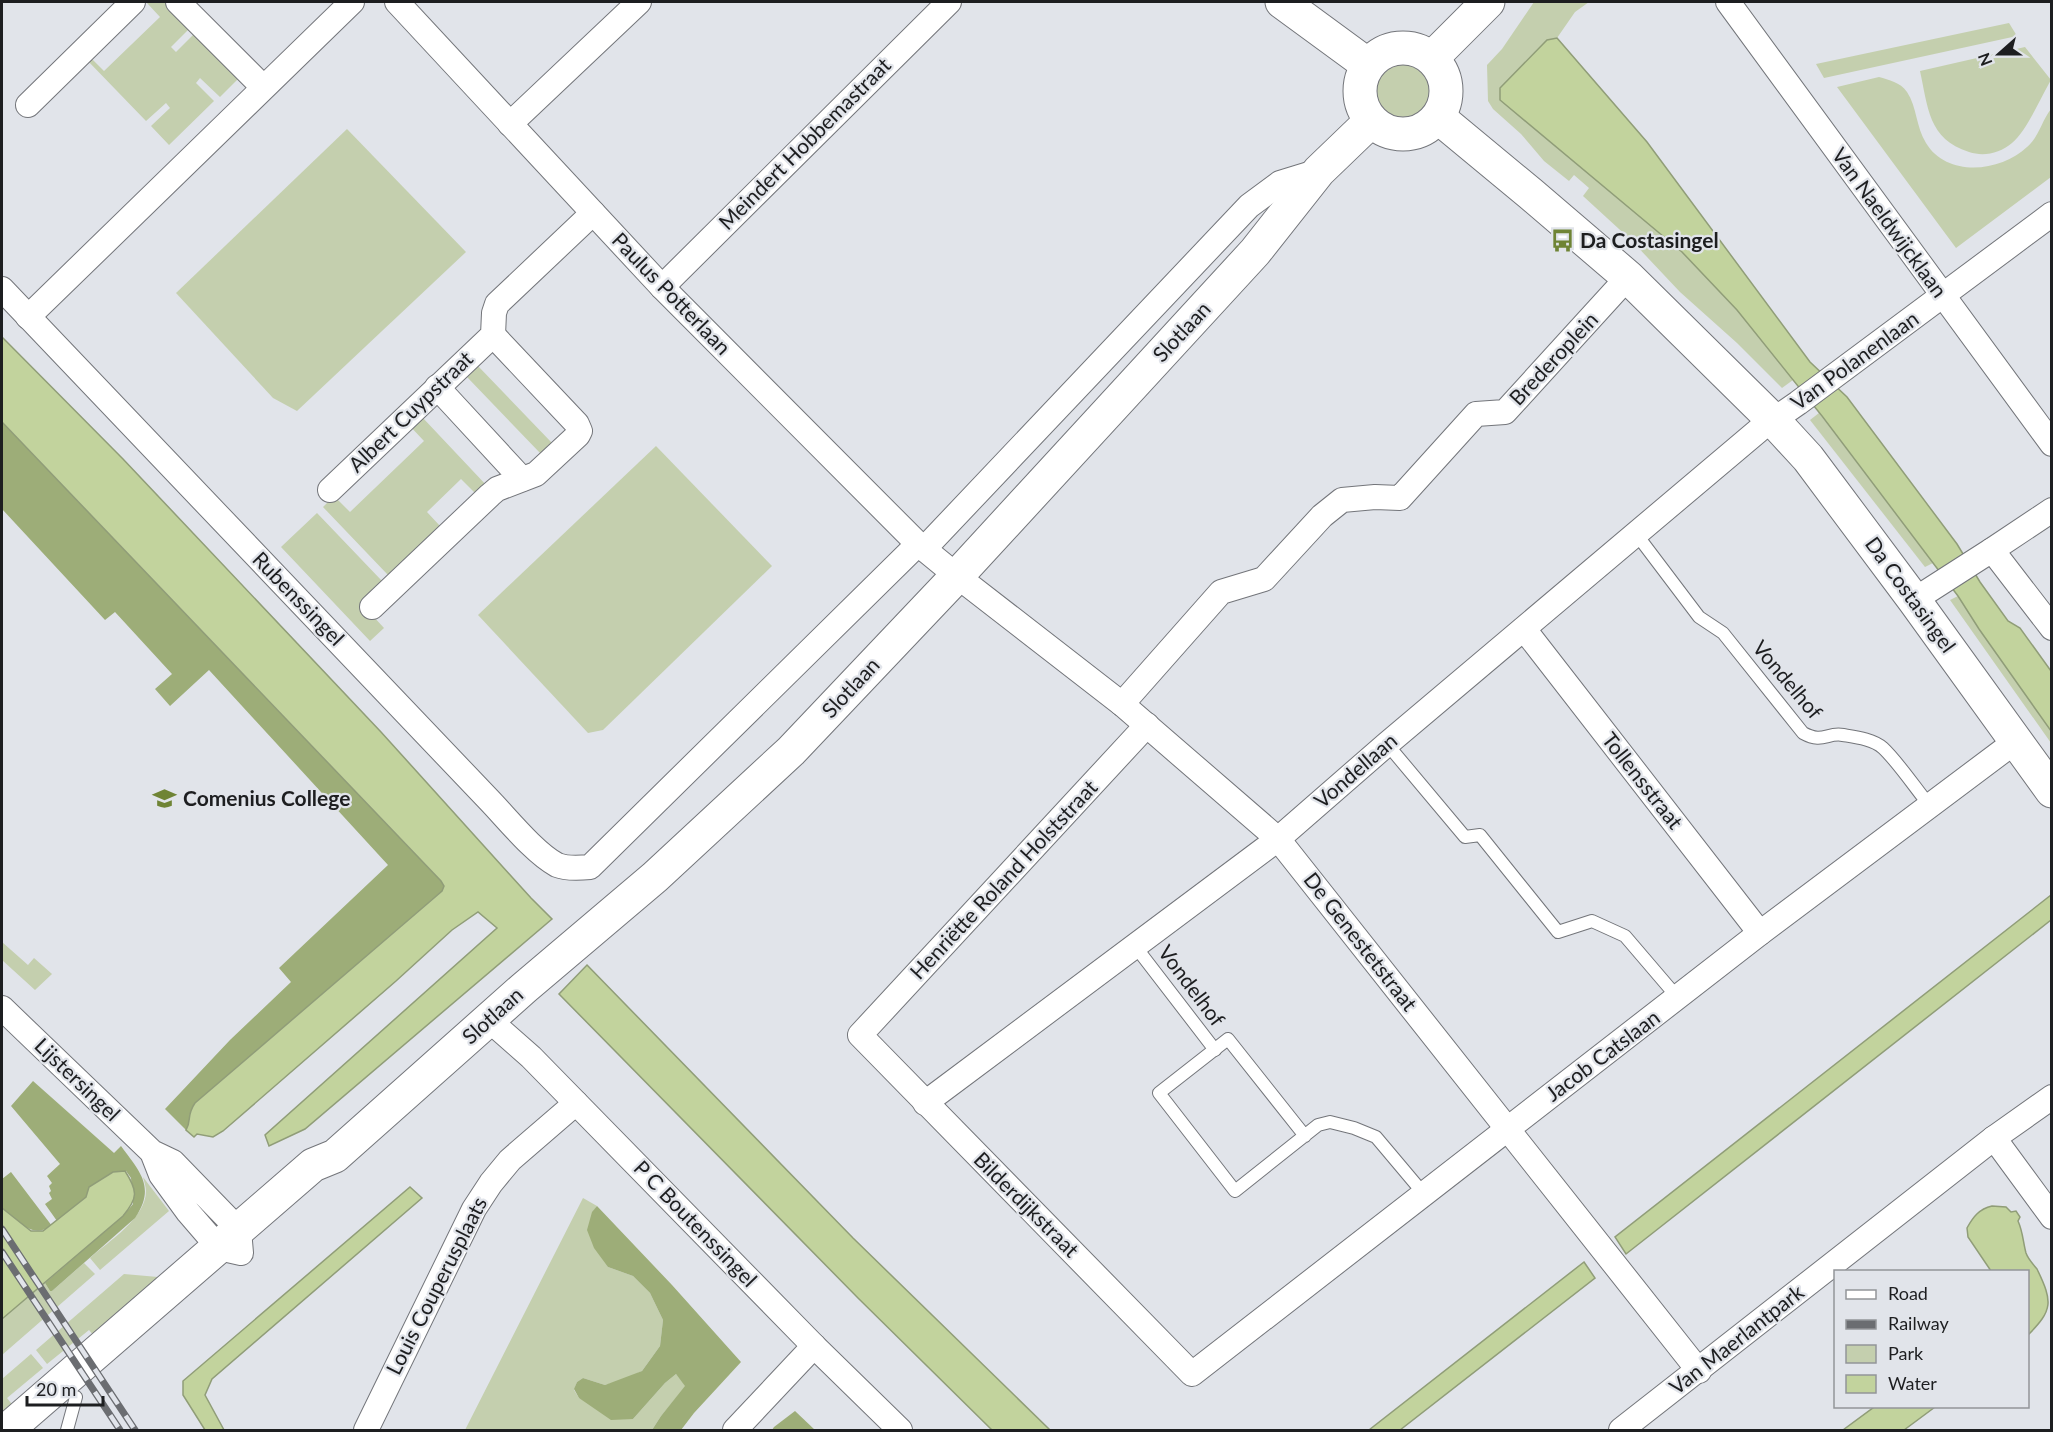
<svg xmlns="http://www.w3.org/2000/svg" width="2053" height="1432" font-family="Lato,sans-serif">
	<rect width="100%" height="100%" fill="#e1e4ea"/>
	<!-- green -->
	<g fill="#c4cfae">
		<polygon points="150,2 166,3 190,28 171,47 176,52 195,33 239,78 220,97 200,78 196,83 214,101 169,145 151,126 170,108 166,103 146,121 87,60 90,57 104,71 160,17 147,3"/>
		<polygon points="1534,2 1589,2 1575,12 1557,38 1547,40 1500,100 1682,252 1737,310 1793,380 1782,388 1737,343 1680,292 1631,240 1583,196 1589,188 1574,175 1569,181 1544,161 1521,134 1493,109 1488,101 1487,65 1502,49"/>
		<polygon points="2009,23 2017,36 1824,78 1816,64"/>
		<path d="M2025 47 2051 80C2041 97 2026 132 2012 143 2000 153 1984 157 1969 152 1928 139 1928 107 1920 71Z"/>
		<circle cx="1403" cy="91" r="26"/>
		<path d="M1879 77C1889 80 1900 82 1907 92 1917 107 1916 127 1926 143 1947 178 2001 172 2027 147 2039 137 2042 120 2051 109V177L1956 248 1837 87Z"/>
		<polygon points="347,129 466,252 297,411 273,398 176,293"/>
		<polygon points="489,349 492,352 478,366 552,443 541,454 467,377 453,390"/>
		<polygon points="1819,413 1933,563 1925,567 1810,420"/>
		<polygon points="422,417 488,487 478,496 461,479 427,512 440,526 388,575 323,507 334,496 350,512 424,441 408,424"/>
		<polygon points="656,446 772,566 603,730 588,733 478,615"/>
		<polygon points="317,513 382,581 360,602 384,628 370,641 281,547"/>
		<polygon points="1958,596 1979,629 2051,731 2051,743 1950,600"/>
		<polygon points="2,942 28,965 34,958 52,974 35,990 2,960"/>
		<path d="M143 1177 169 1211 100 1270 90 1258C109 1241 146 1218 146 1191 146 1187 144 1181 143 1177Z"/>
		<polygon points="583,1198 597,1206 592,1213 608,1267 633,1276 650,1293 663,1320 660,1346 642,1371 623,1380 605,1385 583,1378 577,1382 574,1390 579,1398 633,1419 665,1383 676,1374 686,1386 661,1416 652,1430 465,1430"/>
		<polygon points="84,1263 95,1274 2,1355 2,1319 45,1283 50,1291 52,1291"/>
		<polygon points="124,1274 158,1277 164,1284 99,1342 89,1330 47,1364 36,1350"/>
		<polygon points="31,1354 43,1368 7,1398 18,1412 2,1426 2,1379"/>
	</g>
	<!-- forest -->
	<g fill="#9dad78">
		<path d="M2 422 441 881 444 886 442 891 434 898 195 1103C187 1115 192 1120 186 1130L165 1109 230 1040 291 982 279 968 388 865 209 670 170 706 155 689 172 674 115 612 105 620 2 509Z"/>
		<path d="M33 1081 114 1153 121 1146C140 1172 156 1187 135 1218L52 1291H50L45 1283 123 1216 133 1204 131 1178 126 1171 86 1197 57 1221 45 1204 52 1199 49 1193 51 1191 49 1186 52 1183 47 1176 60 1164 11 1106Z"/>
		<path d="M11 1172 52 1226C31 1239 18 1221 2 1208V1179Z"/>
		<polygon points="597,1206 672,1285 741,1362 694,1413 681,1430 652,1430 661,1416 685,1386 676,1374 665,1383 633,1419 611,1420 579,1398 574,1389 577,1382 583,1378 605,1385 642,1371 660,1346 663,1320 650,1293 633,1276 608,1267 594,1248 587,1230 592,1212"/>
		<polygon points="795,1411 815,1430 772,1430 774,1427"/>
	</g>
	<!-- water -->
	<g fill="#c2d39d" stroke="#909d78" stroke-width="1.5">
		<polygon points="1557,38 1647,142 1810,362 1847,397 1957,544 1980,582 2008,621 2020,628 2051,671 2051,731 1979,629 1958,596 1822,416 1737,310 1682,252 1500,100 1500,88 1547,40"/>
		<path d="M2 337 123 459 381 732 531 898 552 919 305 1129 269 1146 265 1135 497 928 478 912 452 930 396 981 223 1131 213 1137 197 1134 194 1137 186 1130C192 1120 186 1116 195 1103L434 898 442 891 444 886 441 881 2 422Z"/>
		<polygon points="2051,895 2051,920 1626,1254 1615,1237"/>
		<polygon points="587,965 853,1238 1050,1430 992,1430 858,1298 559,994"/>
		<path d="M125 1171C138 1191 138 1198 123 1216L2 1319V1208L31 1231H43L86 1197 89 1187 113 1172Z"/>
		<polygon points="410,1187 422,1198 212,1379 205,1395 224,1430 205,1430 183,1395 183,1381"/>
		<path d="M1992 1206 2006 1207 2011 1212 2016 1211 2020 1217 2018 1221C2023 1232 2023 1242 2026 1253 2028 1259 2033 1264 2037 1269 2053 1302 2053 1310 2028 1335V1272L1991 1271 1968 1237 1967 1228C1973 1217 1979 1209 1992 1206Z"/>
		<polygon points="1584,1262 1595,1278 1400,1430 1369,1430"/>
		<polygon points="1874,1407 1874,1406 1935,1407 1904,1430 1843,1430"/>
	</g>
	<g fill="none" stroke-linecap="round" stroke-linejoin="round">
		<defs>
			<g id="lane">
				<path d="M1637 535 1699 617 1723 633 1803 733C1823 744 1827 732 1843 735 1855 737 1873 739 1883 748 1898 762 1916 789 1930 806"/>
				<polyline points="1387,744 1465,837 1480,835 1558,932 1592,921 1625,936 1678,998"/>
				<polyline points="1135,946 1215,1050"/>
				<polyline points="1305,1136 1228,1039 1159,1093 1235,1191 1318,1125 1330,1122 1354,1128 1376,1137 1424,1194"/>
				<polyline points="67,1430 76,1397"/>
			</g>
			<g id="street">
				<polyline points="178,2 263,87"/>
				<polyline points="397,2 662,287 918,544 957,576 1122,704 1278,839 1699,1371"/>
				<polyline points="1728,2 2052,444"/>
				<polyline points="28,105 133,2"/>
				<polyline points="510,124 639,2"/>
				<polyline points="662,287 949,2"/>
				<path d="M2 289 491 802C509 821 535 853 557 865 567 869 580 868 590 867L918 544"/>
				<polyline points="28,317 352,2"/>
				<polyline points="437,387 522,479"/>
				<polyline points="330,490 493,335 494,313 497,304 593,213"/>
				<polyline points="924,549 1249,206 1280,183 1319,171"/>
				<polyline points="1992,550 2052,628"/>
				<polyline points="1914,600 1992,550 2052,510"/>
				<polyline points="372,607 490,495 497,489 536,474 578,435 580,431 577,424 493,335"/>
				<polyline points="1524,629 1760,933"/>
				<polyline points="1122,704 1221,592 1264,579 1322,516 1342,500 1375,497 1400,498 1476,414 1505,412 1628,277"/>
				<polyline points="1147,725 860,1035 1192,1374 1760,933 2016,741"/>
				<polyline points="2,1008 152,1152 173,1162 239,1230 241,1253 219,1248 188,1212 161,1175 152,1152"/>
				<polyline points="489,1020 531,1057 814,1346 900,1430"/>
				<polyline points="925,1103 1278,839 1387,744 1759,430 1798,403 2052,214"/>
				<polyline points="1994,1138 2052,1217"/>
				<polyline points="366,1430 474,1209 491,1183 510,1160 576,1103"/>
				<polyline points="735,1430 814,1346"/>
				<polyline points="1621,1430 1994,1138 2052,1097"/>
			</g>
			<g id="secondary">
				<polyline points="1282,2 1368,65"/>
				<circle cx="1403" cy="91" r="43"/>
				<polyline points="1432,58 1488,2"/>
				<polyline points="1438,117 1531,194 1628,277 1773,420 1808,458 1914,600 2052,791"/>
				<polyline points="7,1430 313,1165 335,1156 524,988 655,877 791,751 957,576 1255,252 1319,171 1371,121"/>
			</g>
		</defs>
		<!-- lane casing -->
		<use href="#lane" stroke="#73757a" stroke-width="14"/>
		<!-- street casing -->
		<use href="#street" stroke="#73757a" stroke-width="26"/>
		<!-- secondary casing -->
		<use href="#secondary" stroke="#73757a" stroke-width="35"/>
		<!-- lane -->
		<use href="#lane" stroke="#fff" stroke-width="12"/>
		<!-- street -->
		<use href="#street" stroke="#fff" stroke-width="24"/>
		<!-- secondary -->
		<use href="#secondary" stroke="#fff" stroke-width="33"/>
		<defs>
			<g id="rail">
				<polyline points="2,1229 135,1430"/>
				<polyline points="2,1252 120,1430"/>
			</g>
		</defs>
		<!-- rail casing -->
		<use href="#rail" stroke="#6b6d71" stroke-width="7"/>
		<!-- rail -->
		<use href="#rail" stroke="#e1e4ea" stroke-width="4.5" stroke-dasharray="14" stroke-linecap="butt"/>
	</g>
	<!-- icons -->
	<defs>
		<symbol id="bus-bare" viewBox="-9 -9 18 18"><path d="M-5-6H5V4H4V6H2V4H-2V6H-4V4H-5ZM-3.5-4V0h7V-4ZM-3.5 1.2v1.5H-2V1.2ZM2 1.2v1.5H3.5V1.2Z" fill="#6f8435" stroke="#e1e4ea" stroke-width="2.5" paint-order="stroke"/></symbol>
		<symbol id="school-bare" viewBox="-9 -9 18 18"><path d="M0-5L7-2L0 1L-7-2ZM-4 1L0 2.5L4 1V4Q0 6-4 4Z" fill="#6f8435" stroke="#e1e4ea" stroke-width="2.5" paint-order="stroke"/></symbol>
	</defs>
	<g fill-rule="evenodd">
		<use href="#bus-bare" x="1546" y="224" width="33" height="33"/>
		<use href="#school-bare" x="148" y="782" width="33" height="33"/>
	</g>
	<g text-anchor="middle" stroke-width="4.5" stroke-linejoin="round" paint-order="stroke">
		<!-- street labels -->
		<g font-size="21" fill="#1d1e20" stroke="#e1e4ea">
			<text transform="translate(805 144) rotate(-45)" y="7">Meindert Hobbemastraat</text>
			<text transform="translate(1889 223) rotate(54)" y="7">Van Naeldwijcklaan</text>
			<text transform="translate(671 294) rotate(46)" y="7">Paulus Potterlaan</text>
			<text transform="translate(1182 332) rotate(-47)" y="7">Slotlaan</text>
			<text transform="translate(1554 359) rotate(-47)" y="7">Brederoplein</text>
			<text transform="translate(1855 361) rotate(-36)" y="7">Van Polanenlaan</text>
			<text transform="translate(411 412) rotate(-44)" y="7">Albert Cuypstraat</text>
			<text transform="translate(1910 595) rotate(54)" y="7">Da Costasingel</text>
			<text transform="translate(298 599) rotate(46)" y="7">Rubenssingel</text>
			<text transform="translate(1787 680) rotate(50)" y="7">Vondelhof</text>
			<text transform="translate(851 688) rotate(-47)" y="7">Slotlaan</text>
			<text transform="translate(1356 771) rotate(-41)" y="7">Vondellaan</text>
			<text transform="translate(1642 781) rotate(52)" y="7">Tollensstraat</text>
			<text transform="translate(1004 880) rotate(-47)" y="7">Henriëtte Roland Holststraat</text>
			<text transform="translate(1360 942) rotate(52)" y="7">De Genestetstraat</text>
			<text transform="translate(1191 986) rotate(53)" y="7">Vondelhof</text>
			<text transform="translate(493 1016) rotate(-42)" y="7">Slotlaan</text>
			<text transform="translate(1603 1056) rotate(-37)" y="7">Jacob Catslaan</text>
			<text transform="translate(77 1080) rotate(44)" y="7">Lijstersingel</text>
			<text transform="translate(1026 1205) rotate(45)" y="7">Bilderdijkstraat</text>
			<text transform="translate(695 1224) rotate(46)" y="7">P C Boutenssingel</text>
			<text transform="translate(437 1286) rotate(-63)" y="7">Louis Couperusplaats</text>
			<text transform="translate(1737 1340) rotate(-38)" y="7">Van Maerlantpark</text>
		</g>
		<!-- poi labels -->
		<g font-size="21" font-weight="bold" fill="#1d1e20" stroke="#e1e4ea" text-anchor="start">
			<text x="1580" y="248">Da Costasingel</text>
			<text x="183" y="806">Comenius College</text>
		</g>
	</g>
	<!-- border -->
	<rect width="2053" height="1432" fill="none" stroke="#1d1e20" stroke-width="6"/>
	<!-- legend -->
	<rect x="1834" y="1270" width="195" height="138" fill="#e1e4ea" stroke="#939599" stroke-width="1.5"/>
	<rect x="1846" y="1290" width="30" height="9" fill="#ffffff" stroke="#939599" stroke-width="1.5"/>
	<text x="1888" y="1300" font-size="18" fill="#1d1e20">Road</text>
	<rect x="1846" y="1320" width="30" height="9" fill="#6b6d71" stroke="#939599" stroke-width="1.5"/>
	<text x="1888" y="1330" font-size="18" fill="#1d1e20">Railway</text>
	<rect x="1846" y="1345" width="30" height="18" fill="#c4cfae" stroke="#939599" stroke-width="1.5"/>
	<text x="1888" y="1360" font-size="18" fill="#1d1e20">Park</text>
	<rect x="1846" y="1375" width="30" height="18" fill="#c2d39d" stroke="#939599" stroke-width="1.5"/>
	<text x="1888" y="1390" font-size="18" fill="#1d1e20">Water</text>
	<!-- north arrow -->
	<g transform="translate(1999 54) rotate(249)" stroke="#e1e4ea" stroke-width="4.5" paint-order="stroke">
	<path d="M0-4.5L10 22L0 15L-10 22Z" fill="#1d1e20"/>
	<text y="-9" font-size="16" font-weight="bold" text-anchor="middle" fill="#1d1e20">N</text>
	</g>
	<!-- scale -->
	<path d="M27 1396v9h76v-9" fill="none" stroke="#1d1e20" stroke-width="3"/>
	<text x="36" y="1396" font-size="18" fill="#1d1e20" stroke="#e1e4ea" stroke-width="4.5" paint-order="stroke">20 m</text>
</svg>
